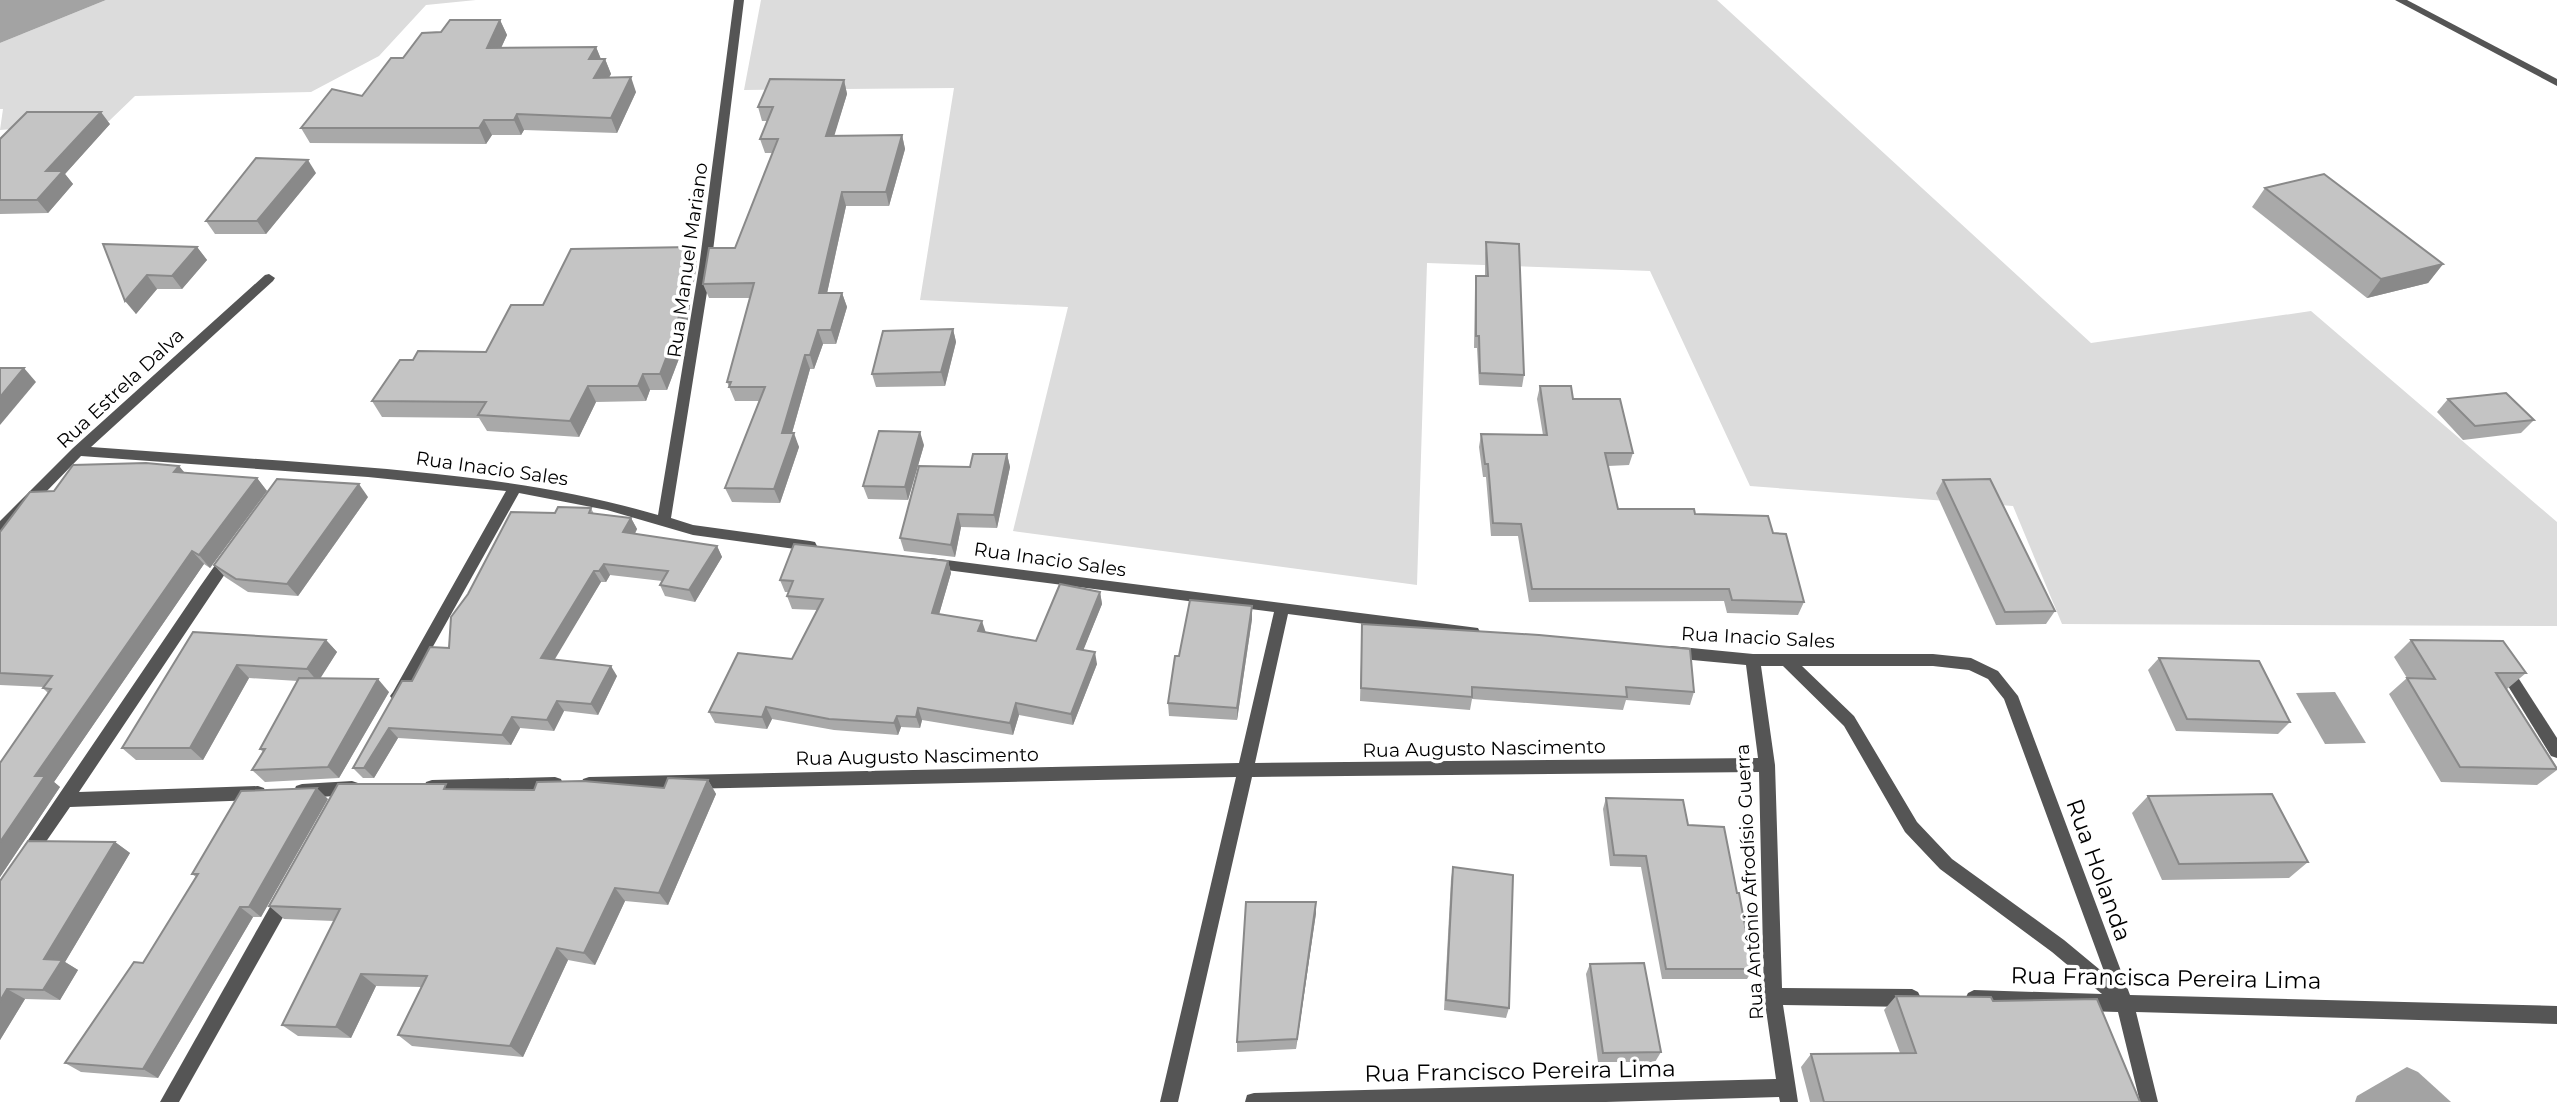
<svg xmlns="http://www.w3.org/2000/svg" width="2557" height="1102" font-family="Montserrat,sans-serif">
	<rect width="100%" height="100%" fill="#fff"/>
	<!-- green -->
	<g fill="#dcdcdc">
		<polygon points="106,0 476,0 426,5 379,56 311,92 135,96 109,121 0,130 3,109 0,109 0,43"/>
		<polygon points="761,0 1717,0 2091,343 2311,311 2557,522 2557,626 2062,624 2013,506 1750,486 1650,271 1427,263 1417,585 1013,531 1068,307 920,300 954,88 744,90"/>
	</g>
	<!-- water -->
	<g fill="#a3a3a3">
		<polygon points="0,0 106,0 0,43"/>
		<polygon points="2335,692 2366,743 2325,744 2296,693"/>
		<polygon points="2407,1067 2418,1072 2451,1102 2355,1102 2357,1096"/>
	</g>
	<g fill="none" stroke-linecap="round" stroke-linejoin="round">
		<!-- minor -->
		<g fill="#555" fill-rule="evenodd">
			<path d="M734 0H744L711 267 671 518 693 525 810 541 815 542 817 546 815 550 810 551 693 535 607 510 519 493 403 700 398 702 393 700 390 696 393 692 506 491 368 477 81 456 5 534 0 535V521L73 448 265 275 269 274 275 278 273 281 91 447C165 452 239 458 313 463 429 472 545 482 658 515L699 267Z"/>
			<polygon points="2395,0 2407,0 2557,79 2557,86"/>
			<polygon points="230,550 235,551 237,555 235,559 79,792 258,786 264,788 266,793 264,798 258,800 70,807 34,859 28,861 22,859 20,854 22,849 199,588 225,551"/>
			<path d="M931 558 1478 628 1480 632 1478 636 1473 638 1288 614 1255 763 1758 758 1746 665 1671 658 1666 656 1664 652 1666 648 1671 646 1753 654H1933L1971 658 1998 671 2018 696 2130 995 2557 1006V1024L2136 1012 2158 1102H2140L2118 1012 1974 1008 1968 1005 1965 999 1968 993 1974 990 2102 994 2052 952 1940 869 1905 832 1844 726 1783 666H1761L1775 765 1782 988 1912 989 1918 992 1921 998 1918 1004 1912 1007 1783 1005 1798 1102H1780L1779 1097 1606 1102H1245L1247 1095 1254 1093 1776 1079 1764 996 1759 772 1252 777 1178 1102H1160L1236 777 589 791 583 789 581 784 583 779 589 777 1239 763 1274 612 931 568 926 567 924 563 926 559ZM1802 666H1933L1969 670 1988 679 2004 699 2105 974 2064 940 1952 859 1917 822 1854 716Z"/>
			<polygon points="2505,663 2510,665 2557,738 2557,758 2551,756 2500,673 2498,669 2500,665"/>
			<polygon points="555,777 561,779 563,784 561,789 555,791 432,794 426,792 424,787 426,782 432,780"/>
			<polygon points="352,781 358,783 360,788 358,793 352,795 302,798 296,796 294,791 296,786 302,784"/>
			<polygon points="285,889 291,891 293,897 291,903 179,1102 160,1102 279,891"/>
		</g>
	</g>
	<!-- wall -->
	<g fill="#a9a9a9">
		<polygon points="500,20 507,35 501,48 596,47 601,59 605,59 611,74 609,77 636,92 617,133 524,130 521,135 492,135 486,144 310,143 301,128 362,96 441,32"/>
		<polygon points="844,80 847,94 834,135 902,135 905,149 889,206 846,206 827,293 842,293 847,307 836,344 823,344 814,369 810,369 792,433 799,447 780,503 732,502 725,488 759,401 735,401 727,382 750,298 709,298 703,284 735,248 773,153 765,153 760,139 768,121 762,121 758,107"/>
		<polygon points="110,124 65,174 73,184 48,213 0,214 0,139"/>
		<polygon points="316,173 266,234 215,234 206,221"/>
		<polygon points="2265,188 2443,264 2428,283 2367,298 2252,207"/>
		<polygon points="1486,242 1524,375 1522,387 1479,385 1477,348 1474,348 1475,287 1476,276 1485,276 1485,254"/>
		<polygon points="103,244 197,247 207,260 182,289 157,289 136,314"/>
		<polygon points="697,263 683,348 667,390 650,390 646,401 596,402 579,437 487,431 479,418 382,417 372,401 413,360 486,352 543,305"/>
		<polygon points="953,329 956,342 945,386 876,387 872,374"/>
		<polygon points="1540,386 1573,399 1633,453 1629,465 1608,466 1618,509 1695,514 1773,533 1804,602 1798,615 1727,613 1724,601 1529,602 1518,536 1491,536 1486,477 1483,477 1479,447 1481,434 1543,435 1537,399"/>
		<polygon points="2448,399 2534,420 2521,433 2463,440 2437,412"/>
		<polygon points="924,445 908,500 868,499 863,486"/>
		<polygon points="1007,454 1010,467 997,528 961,527 955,557 904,551 900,538 970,467"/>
		<polygon points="179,466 184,473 257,478 267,491 210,568 204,564 54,782 60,787 0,877 0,763 48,693 43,688 44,687 0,685 0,532"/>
		<polygon points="1943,480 2055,611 2046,624 1996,625 1936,493"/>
		<polygon points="368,497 298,596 248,592 225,577 214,565"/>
		<polygon points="591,508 594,514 631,518 637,529 635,534 717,546 722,557 695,602 665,596 660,585 662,581 610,575 606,582 601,582 554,659 617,676 598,715 564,711 554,731 520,728 511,745 398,738 374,778 363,778 353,768 412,681 449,648 555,513"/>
		<polygon points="948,561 951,573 939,614 985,632 1036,641 1100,592 1102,604 1083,650 1097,664 1073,725 1019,715 1013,735 922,720 920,728 901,727 898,735 834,730 772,719 767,729 715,723 709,712 792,659 817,610 792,609 787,596 789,592 785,592 780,580"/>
		<polygon points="1252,606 1252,619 1237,720 1169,716 1168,703"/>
		<polygon points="1362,624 1694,692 1690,705 1626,700 1623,710 1472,699 1470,710 1360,701"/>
		<polygon points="193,632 326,640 337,652 320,678 389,692 339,778 265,782 252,770 263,752 260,749 298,681 249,678 203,760 136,760 122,748"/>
		<polygon points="2411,640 2526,673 2507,689 2557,767 2557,770 2537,785 2441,782 2389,694 2407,678 2394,657"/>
		<polygon points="2159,658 2290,722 2278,734 2176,731 2148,670"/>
		<polygon points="708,780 716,794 668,905 625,901 595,965 568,960 523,1057 412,1046 398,1035 421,987 376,986 351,1038 298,1036 282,1025 334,921 284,919 269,906 451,789 534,790 664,788"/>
		<polygon points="2148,796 2308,862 2289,878 2162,880 2132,813"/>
		<polygon points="1606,798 1688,825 1737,893 1753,969 1747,979 1662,979 1641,867 1610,866 1603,809"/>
		<polygon points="328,799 261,917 253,917 158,1078 81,1072 65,1063 143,963 196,877 192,874"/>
		<polygon points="115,842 130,853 65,962 78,970 60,1000 25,999 0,1040 0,881"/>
		<polygon points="1453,867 1509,1008 1506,1018 1444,1010 1451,879"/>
		<polygon points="1316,902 1316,913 1296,1049 1237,1052 1237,1042"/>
		<polygon points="1590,964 1661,1052 1655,1062 1598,1062 1586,974"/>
		<polygon points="1896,996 1993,1001 2140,1102 1810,1102 1801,1067 1811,1054 1900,1053 1884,1010"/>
	</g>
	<!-- shaded-wall -->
	<g fill="#898989">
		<polygon points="500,20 507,35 494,63 487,48"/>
		<polygon points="596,47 602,62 589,59"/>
		<polygon points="605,59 611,74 600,93 594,78"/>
		<polygon points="631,77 636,92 617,133 611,118"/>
		<polygon points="844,80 847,94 830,150 826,136"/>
		<polygon points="101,112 110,124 65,174 73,184 48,213 37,200 46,171"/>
		<polygon points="517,114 524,130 521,135 514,120"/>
		<polygon points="484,120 492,135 486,144 479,128"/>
		<polygon points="902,135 905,149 889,206 886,192"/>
		<polygon points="308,160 316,173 266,234 257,221"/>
		<polygon points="842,192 846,206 824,307 819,293"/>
		<polygon points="197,247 207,260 182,289 172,276"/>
		<polygon points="691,247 697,263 683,348 667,390 660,374"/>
		<polygon points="2443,264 2428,283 2367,298 2381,279"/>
		<polygon points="147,275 157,289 136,314 125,301"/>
		<polygon points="842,293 847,307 836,344 831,330"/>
		<polygon points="953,329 956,342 945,386 941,372"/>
		<polygon points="818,330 823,344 814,369 810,355"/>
		<polygon points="805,355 810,369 788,447 782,433"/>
		<polygon points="24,368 36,382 0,425 0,397"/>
		<polygon points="643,374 650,390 646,401 638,386"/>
		<polygon points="588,386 596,402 579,437 570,421"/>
		<polygon points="920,432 924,445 908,500 905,487"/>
		<polygon points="794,433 799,447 780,503 774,489"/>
		<polygon points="1007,454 1010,467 997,528 994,515"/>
		<polygon points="179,466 190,479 174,472"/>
		<polygon points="257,478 267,491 210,568 199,555"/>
		<polygon points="359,484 368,497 298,596 287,584"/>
		<polygon points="958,514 961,527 955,557 951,545"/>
		<polygon points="631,518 637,529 629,544 623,532"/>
		<polygon points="717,546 722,557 695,602 689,590"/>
		<polygon points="192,551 204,564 54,782 60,787 0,877 0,842 35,776"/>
		<polygon points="948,561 951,573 936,625 932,613"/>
		<polygon points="604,564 610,575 606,582 599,571"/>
		<polygon points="594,571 601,582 549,669 541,658"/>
		<polygon points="1100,592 1102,604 1079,661 1077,649"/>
		<polygon points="1252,606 1252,619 1237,720 1237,708"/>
		<polygon points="982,621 986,633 978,631"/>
		<polygon points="326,640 337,652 318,682 307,669"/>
		<polygon points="1095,652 1097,664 1073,725 1071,714"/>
		<polygon points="237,665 249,678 203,760 190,748"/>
		<polygon points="611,666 617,676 598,715 591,704"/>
		<polygon points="378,679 389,692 339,778 328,767"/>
		<polygon points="557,701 564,711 554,731 547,720"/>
		<polygon points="1016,703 1019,715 1013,735 1010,723"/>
		<polygon points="766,707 772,719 767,729 762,717"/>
		<polygon points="918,708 922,720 920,728 916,717"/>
		<polygon points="897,716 901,727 898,735 894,723"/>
		<polygon points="512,717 520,728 511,745 502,735"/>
		<polygon points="389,728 398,738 374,778 364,768"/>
		<polygon points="708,780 716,794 668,905 659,893"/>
		<polygon points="317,788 328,799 261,917 249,907"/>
		<polygon points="115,842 130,853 65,962 78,970 60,1000 43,990 44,959"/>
		<polygon points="615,888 625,901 595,965 584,953"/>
		<polygon points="1316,902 1316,913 1296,1049 1297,1039"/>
		<polygon points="240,907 253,917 158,1078 143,1069"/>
		<polygon points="557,948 568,960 523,1057 510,1046"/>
		<polygon points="361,974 376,986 351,1038 336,1027"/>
		<polygon points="7,989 25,999 0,1040 0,1001"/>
	</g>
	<!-- building -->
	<g fill="#c4c4c4" stroke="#898989" stroke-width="2">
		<polygon points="450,20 500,20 487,48 596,47 589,59 605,59 594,78 631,77 611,118 517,114 514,120 484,120 479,128 301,128 332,89 362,96 391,58 403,58 422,33 441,32"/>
		<polygon points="770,79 844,80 826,136 902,135 886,192 842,192 819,293 842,293 831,330 818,330 810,355 805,355 782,433 794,433 774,489 725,488 765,387 729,387 731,382 727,382 754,283 703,284 709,248 735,248 778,139 760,139 773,107 758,107"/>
		<polygon points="27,112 101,112 46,171 63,171 37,200 0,200 0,139"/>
		<polygon points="256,158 308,160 257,221 206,221"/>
		<polygon points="2324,174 2443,264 2381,279 2265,188"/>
		<polygon points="1486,242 1519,244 1524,375 1480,373 1479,336 1476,336 1476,276 1488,276"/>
		<polygon points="103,244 197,247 172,276 147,275 125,301"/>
		<polygon points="691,247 676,332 660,374 643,374 638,386 588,386 570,421 478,415 486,402 372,401 400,360 413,360 418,351 486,352 511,305 543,305 571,249"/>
		<polygon points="953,329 941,372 872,374 883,331"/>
		<polygon points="0,368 24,368 0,397"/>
		<polygon points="1540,386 1571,386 1573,399 1620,399 1633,453 1605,453 1618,509 1694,509 1695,514 1768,516 1773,533 1786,534 1804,602 1732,600 1729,589 1532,589 1521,524 1493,523 1488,464 1485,464 1481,434 1547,435"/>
		<polygon points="2506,393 2534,420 2475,426 2448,399"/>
		<polygon points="879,431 920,432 905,487 863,486"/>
		<polygon points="973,454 1007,454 994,515 958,514 951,545 900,538 919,466 970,467"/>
		<polygon points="146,463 179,466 174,472 257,478 199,555 192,551 35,776 45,776 0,842 0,763 51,689 43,688 52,676 0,673 0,532 30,492 54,491 73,465"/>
		<polygon points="277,479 359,484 287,584 236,579 214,565"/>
		<polygon points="1990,479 2055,611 2005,612 1943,480"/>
		<polygon points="558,507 591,508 589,513 631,518 623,532 717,546 689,590 660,585 668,571 604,564 599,571 594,571 541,658 611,666 591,704 557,701 547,720 512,717 502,735 389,728 364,768 353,768 402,681 412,681 430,647 449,648 451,617 468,594 511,512 555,513"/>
		<polygon points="794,544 948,561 932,613 982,621 978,631 1036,641 1060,584 1100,592 1077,649 1095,652 1071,714 1016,703 1010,723 918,708 916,717 897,716 894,723 829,719 766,707 762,717 709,712 738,653 792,659 823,599 787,596 793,581 780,580"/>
		<polygon points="1190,600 1252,606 1237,708 1168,703 1175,656 1179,656"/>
		<polygon points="1362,624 1539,635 1690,649 1694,692 1626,687 1627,697 1472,687 1472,697 1361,688"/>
		<polygon points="193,632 326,640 307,669 237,665 190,748 122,748"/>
		<polygon points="2411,640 2503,641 2526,673 2496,673 2557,769 2460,767 2407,678 2435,679"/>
		<polygon points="2159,658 2259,661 2290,722 2187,719"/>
		<polygon points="299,678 378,679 328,767 252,770 265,749 260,749"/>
		<polygon points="668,778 708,780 659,893 615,888 584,953 557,948 510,1046 398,1035 427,976 361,974 336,1027 282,1025 340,909 269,906 338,784 446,784 444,789 534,790 537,782 583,781 664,788"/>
		<polygon points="317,788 249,907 240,907 143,1069 65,1063 134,962 143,963 198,874 192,874 241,791"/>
		<polygon points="2272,794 2308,862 2179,864 2148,796"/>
		<polygon points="1606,798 1683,800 1688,825 1724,827 1737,893 1739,893 1753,969 1666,969 1646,856 1614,855"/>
		<polygon points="28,841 115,842 44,959 62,960 43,990 7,989 0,1001 0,881"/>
		<polygon points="1453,867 1513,875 1509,1008 1446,1000"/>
		<polygon points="1246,902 1316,902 1297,1039 1237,1042"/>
		<polygon points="1644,963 1661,1052 1603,1053 1590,964"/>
		<polygon points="1896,996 1991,997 1993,1001 2097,999 2140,1102 1824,1102 1811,1054 1916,1053"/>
	</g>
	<g text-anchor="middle" stroke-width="7" stroke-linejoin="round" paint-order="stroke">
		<!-- street labels -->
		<g font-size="19" fill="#000" stroke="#fff">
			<text transform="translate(687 260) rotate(-82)" y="7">Rua Manuel Mariano</text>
			<text transform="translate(120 388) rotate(-43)" y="7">Rua Estrela Dalva</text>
			<text transform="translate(492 468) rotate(8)" y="7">Rua Inacio Sales</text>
			<text transform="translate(1050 559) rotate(8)" y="7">Rua Inacio Sales</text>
			<text transform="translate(1758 637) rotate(3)" y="7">Rua Inacio Sales</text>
			<text transform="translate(1484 748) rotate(-1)" y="7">Rua Augusto Nascimento</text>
			<text transform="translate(917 756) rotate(-1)" y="7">Rua Augusto Nascimento</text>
			<text transform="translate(1749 882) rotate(-93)" y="7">Rua Antônio Afrodísio Guerra</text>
		</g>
		<!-- near-street labels -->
		<g font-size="23" fill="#000" stroke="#fff">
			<text transform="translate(2099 870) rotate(70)" y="8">Rua Holanda</text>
			<text transform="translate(2166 978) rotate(1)" y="8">Rua Francisca Pereira Lima</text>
			<text transform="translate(1520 1071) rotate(-1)" y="8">Rua Francisco Pereira Lima</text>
		</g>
	</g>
</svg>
